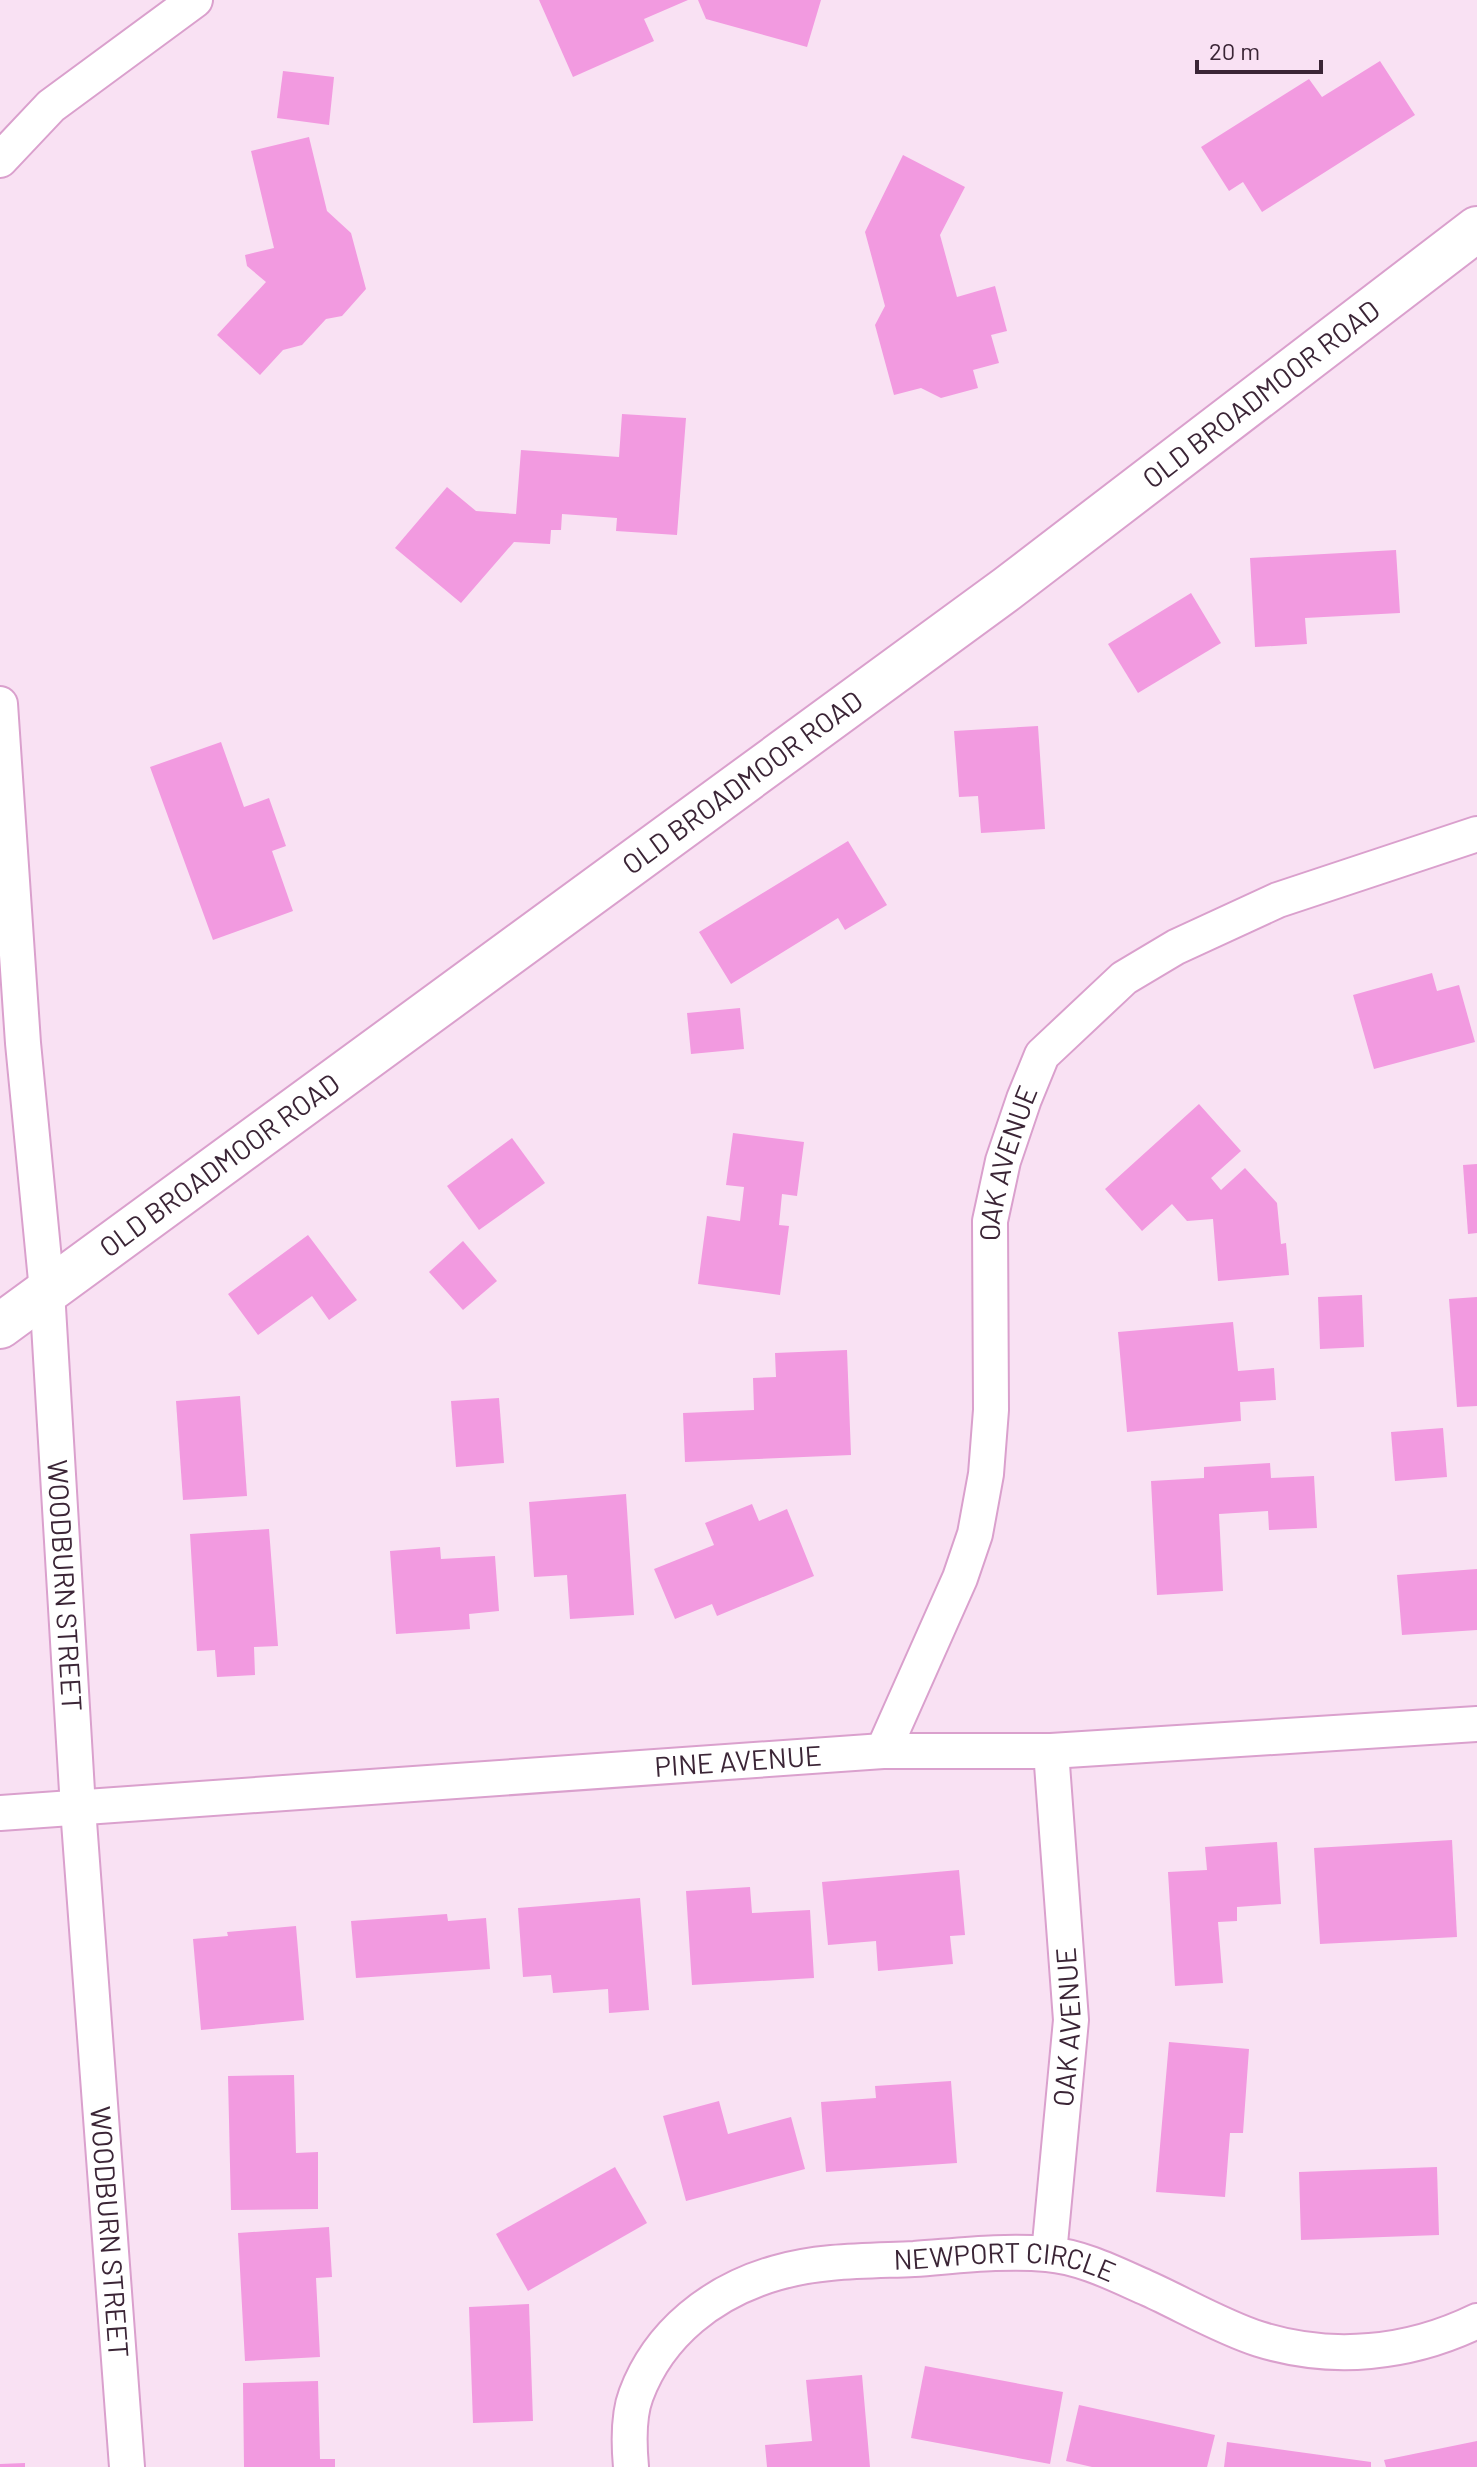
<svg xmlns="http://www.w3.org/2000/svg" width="1477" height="2467" font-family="Barlow,sans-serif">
	<rect width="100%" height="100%" fill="#f9e1f3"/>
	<!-- building -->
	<g fill="#f29ae0">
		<polygon points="539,0 688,0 644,19 654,41 573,77"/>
		<polygon points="698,0 821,0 807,47 706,19"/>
		<polygon points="1380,61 1415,115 1262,212 1243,182 1229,191 1201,147 1309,79 1322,97"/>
		<polygon points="283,71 334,77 329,125 277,118"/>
		<polygon points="309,137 327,211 351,233 366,289 342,316 326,319 302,345 283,350 260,375 217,335 266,282 247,266 245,255 274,248 251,151"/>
		<polygon points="903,155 965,187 940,235 957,297 995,286 1007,331 991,335 999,363 973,370 978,388 941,398 921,388 894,395 875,325 885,306 865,232"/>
		<polygon points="622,414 686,418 677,535 616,531 617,518 562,514 561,530 551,530 550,544 514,542 461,603 395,548 447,487 476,511 516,514 521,450 619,457"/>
		<polygon points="1396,550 1400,613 1305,618 1307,644 1255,647 1250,558"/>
		<polygon points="1191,593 1221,643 1138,693 1108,644"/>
		<polygon points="1038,726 1045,829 981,833 978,796 959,797 954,731"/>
		<polygon points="221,742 244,807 269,798 286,846 272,851 293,911 213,940 150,767"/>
		<polygon points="848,841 887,905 845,930 838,918 731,984 699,932"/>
		<polygon points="1432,973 1437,991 1459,985 1475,1042 1374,1069 1353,995"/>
		<polygon points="740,1008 744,1049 691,1054 687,1013"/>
		<polygon points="1199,1104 1241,1151 1211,1178 1221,1190 1245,1168 1277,1203 1281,1244 1286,1243 1289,1275 1218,1281 1213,1219 1187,1221 1172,1204 1142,1231 1105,1189"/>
		<polygon points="733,1133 804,1142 797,1196 782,1194 779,1225 789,1226 780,1295 698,1284 707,1216 740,1221 744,1187 726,1185"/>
		<polygon points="512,1138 545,1183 479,1230 447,1186"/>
		<polygon points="1477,1164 1477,1233 1468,1234 1463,1165"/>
		<polygon points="308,1235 357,1300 329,1320 312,1296 258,1335 228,1294"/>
		<polygon points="463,1241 497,1281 463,1310 429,1272"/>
		<polygon points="1362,1295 1364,1347 1320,1349 1318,1297"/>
		<polygon points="1477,1297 1477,1406 1457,1407 1449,1299"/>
		<polygon points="1233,1322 1238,1371 1274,1368 1276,1400 1240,1402 1241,1421 1127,1432 1118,1332"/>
		<polygon points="847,1350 851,1455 685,1462 683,1413 754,1410 753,1378 776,1377 775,1353"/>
		<polygon points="240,1396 247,1496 183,1500 176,1401"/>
		<polygon points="499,1398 504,1463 456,1467 451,1401"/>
		<polygon points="1443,1428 1447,1477 1395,1481 1391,1432"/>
		<polygon points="1270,1463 1271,1478 1314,1476 1317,1528 1269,1530 1268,1511 1219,1514 1223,1591 1157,1595 1151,1481 1204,1478 1204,1467"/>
		<polygon points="626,1494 634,1615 570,1619 567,1575 534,1577 529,1502"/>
		<polygon points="752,1504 759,1521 787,1509 814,1576 717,1616 712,1604 675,1619 654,1569 714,1545 705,1523"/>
		<polygon points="269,1529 278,1646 254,1647 255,1675 217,1677 215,1650 197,1651 190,1534"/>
		<polygon points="440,1547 441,1559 495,1556 499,1611 469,1614 470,1629 396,1634 390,1551"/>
		<polygon points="1477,1569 1477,1630 1402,1635 1397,1575"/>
		<polygon points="1452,1840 1457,1937 1320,1944 1314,1848"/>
		<polygon points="1277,1842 1281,1904 1237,1907 1237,1921 1218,1922 1223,1983 1175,1986 1168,1872 1207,1870 1205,1847"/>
		<polygon points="959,1870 965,1935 950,1936 953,1964 878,1971 876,1941 828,1945 822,1882"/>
		<polygon points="750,1887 752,1913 810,1910 814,1978 692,1985 686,1891"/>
		<polygon points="640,1898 649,2010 609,2013 608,1989 553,1993 551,1975 523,1977 518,1908"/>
		<polygon points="447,1914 448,1921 486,1918 490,1969 356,1978 351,1921"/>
		<polygon points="296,1926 304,2020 201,2030 193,1939 228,1936 227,1932"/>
		<polygon points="1169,2042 1249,2049 1243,2133 1230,2133 1225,2197 1156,2192"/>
		<polygon points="294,2075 296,2153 318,2152 318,2209 231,2210 228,2076"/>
		<polygon points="951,2081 957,2163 826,2172 821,2102 876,2098 875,2086"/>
		<polygon points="719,2101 728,2134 791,2117 805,2169 686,2201 663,2116"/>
		<polygon points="615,2167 647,2223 528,2291 496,2234"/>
		<polygon points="1437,2167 1439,2235 1301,2240 1299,2172"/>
		<polygon points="329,2227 332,2277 316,2278 320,2357 245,2361 238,2233"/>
		<polygon points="529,2304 533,2421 473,2423 469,2307"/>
		<polygon points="925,2366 1063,2392 1050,2464 911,2438"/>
		<polygon points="862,2375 870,2467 767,2467 765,2445 812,2441 806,2380"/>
		<polygon points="318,2381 320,2459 335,2459 335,2467 244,2467 243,2383"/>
		<polygon points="1079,2405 1215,2435 1207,2467 1092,2467 1066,2461"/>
		<polygon points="1477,2441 1477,2467 1386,2467 1384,2460"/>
		<polygon points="1227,2442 1371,2462 1371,2467 1224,2467"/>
		<polygon points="25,2463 25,2467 0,2467 0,2464"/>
	</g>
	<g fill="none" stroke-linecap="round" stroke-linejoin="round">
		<defs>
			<g id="street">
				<polyline points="0,160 51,106 195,0"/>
				<path id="s1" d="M0 704 23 1043 47 1291 78 1808 127 2467"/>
				<path id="s2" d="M883 1751 960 1578 975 1534 986 1474 991 1410 990 1221 1003 1161 1024 1099 1042 1055 1124 978 1176 947 1278 900 1477 834"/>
				<path id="s3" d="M0 1813 883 1751H1051L1477 1724"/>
				<path id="s4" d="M1049 2254 1071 2020 1051 1751"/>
				<path id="s5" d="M631 2467C629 2445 628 2416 636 2395 659 2333 713 2291 776 2273 820 2260 868 2261 914 2259 957 2256 1003 2250 1047 2254 1083 2257 1117 2275 1149 2289 1184 2305 1224 2328 1259 2339 1332 2362 1409 2354 1477 2321"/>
			</g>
			<g id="secondary">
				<path id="s6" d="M0 1326 1008 588 1477 229"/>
			</g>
		</defs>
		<!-- street casing -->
		<use href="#street" stroke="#daa0cd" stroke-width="38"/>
		<!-- secondary casing -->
		<use href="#secondary" stroke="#daa0cd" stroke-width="48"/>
		<!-- street -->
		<use href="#street" stroke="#fff" stroke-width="34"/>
		<!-- secondary -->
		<use href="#secondary" stroke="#fff" stroke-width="44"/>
	</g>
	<g text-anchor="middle" stroke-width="6" stroke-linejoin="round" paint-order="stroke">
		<!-- street labels -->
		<g font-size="28" fill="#3b2536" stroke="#f9e1f3">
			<text dy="10" stroke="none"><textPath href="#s6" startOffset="1568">OLD BROADMOOR ROAD</textPath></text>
			<text dy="10" stroke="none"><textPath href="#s6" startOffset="920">OLD BROADMOOR ROAD</textPath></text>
			<text dy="10" stroke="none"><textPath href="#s6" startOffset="272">OLD BROADMOOR ROAD</textPath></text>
			<text dy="10" stroke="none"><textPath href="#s2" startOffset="610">OAK AVENUE</textPath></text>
			<text dy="10" stroke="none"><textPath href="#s1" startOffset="884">WOODBURN STREET</textPath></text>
			<text dy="10" stroke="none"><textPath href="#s3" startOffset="740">PINE AVENUE</textPath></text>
			<text dy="10" stroke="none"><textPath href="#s4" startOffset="228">OAK AVENUE</textPath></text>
			<text dy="10" stroke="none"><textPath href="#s1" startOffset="1532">WOODBURN STREET</textPath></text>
			<text dy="10" stroke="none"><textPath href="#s5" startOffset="496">NEWPORT CIRCLE</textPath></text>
		</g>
	</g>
	<!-- scale -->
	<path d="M1197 60v12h124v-12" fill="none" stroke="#3b2536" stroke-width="4"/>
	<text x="1209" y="60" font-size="24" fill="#3b2536" stroke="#f9e1f3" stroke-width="6" paint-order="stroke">20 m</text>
</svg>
